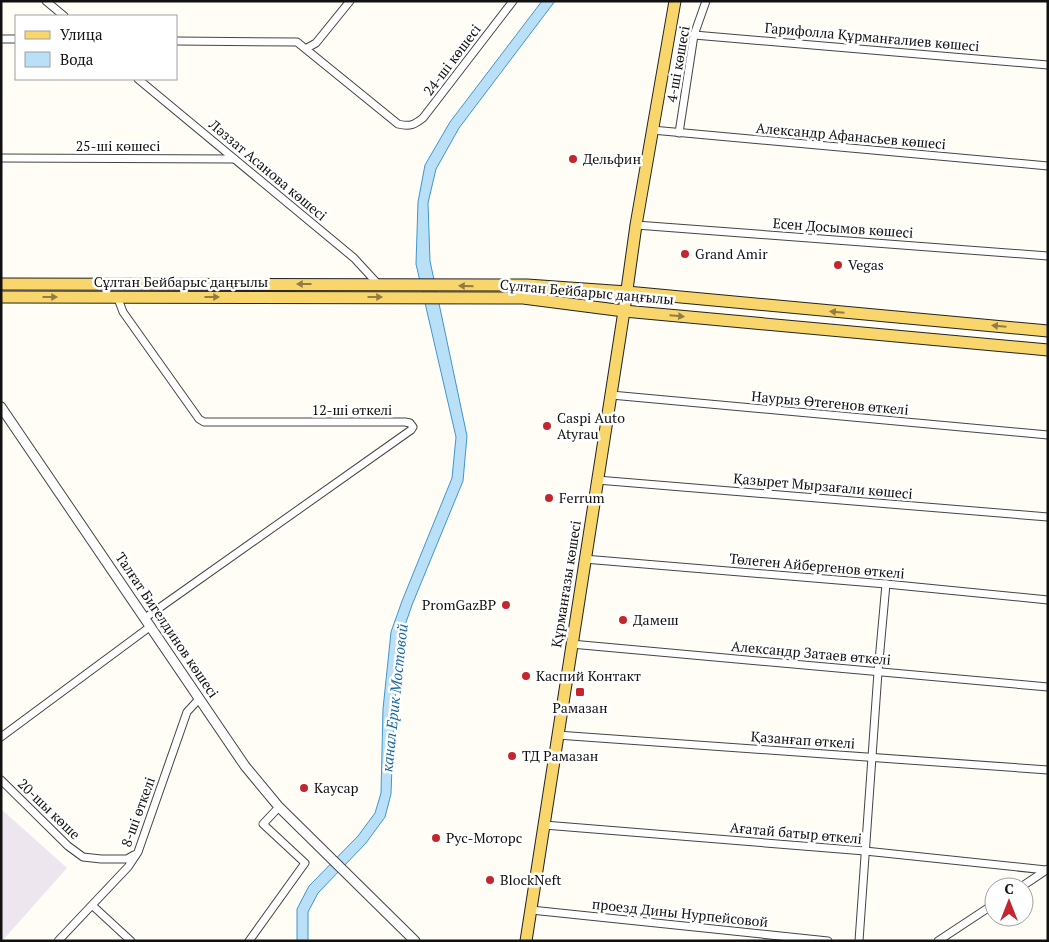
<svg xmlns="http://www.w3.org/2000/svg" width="1049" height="942" font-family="'PT Serif',serif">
	<rect width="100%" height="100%" fill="#fffdf5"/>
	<!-- industrial -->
	<polygon fill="#eee6ef" points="1,809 67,868 2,941 1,941"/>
	<!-- water -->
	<polygon fill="#b9e0f7" stroke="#3f96cf" points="542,1 555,1 459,128 436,169 428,203 430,261 467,436 463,481 412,605 402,634 394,710 391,794 385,817 366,843 318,893 308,912 308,941 297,941 297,909 309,886 358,836 375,813 381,793 383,709 391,632 402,601 452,478 456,437 416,264 418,202 425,165 450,122"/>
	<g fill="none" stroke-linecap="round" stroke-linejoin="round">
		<defs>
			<g id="minor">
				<polyline points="46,1 64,16"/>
				<polyline points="694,35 1048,65"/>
				<polyline points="1,39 16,39"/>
				<path d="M176 41 297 42 398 124C410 127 414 125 423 118L513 1"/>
				<polyline points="307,48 316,43 350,1"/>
				<polyline points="138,79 354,258 378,284"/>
				<polyline points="652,130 1048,166"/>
				<polyline points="679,133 694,35 706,1"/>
				<polyline points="1,158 234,159"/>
				<polyline points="636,225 1048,256"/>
				<polyline points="117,296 123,312 199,419 204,422 405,422 410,423 413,427 411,430 145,618"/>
				<polyline points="611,395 1048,435"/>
				<polyline points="597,480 1048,517"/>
				<polyline points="584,559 886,584 1048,600"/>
				<polyline points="571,644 1048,687"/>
				<polyline points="557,735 1048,770"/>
				<polyline points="1,737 151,626"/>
				<polyline points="1,780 68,846 83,857 101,859 127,859 134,855"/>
				<polyline points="544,825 865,851 1046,870"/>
				<polyline points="1021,887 1048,869"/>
				<polyline points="93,906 131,941"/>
				<polyline points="531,910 828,941"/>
				<polyline points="58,941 128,867 138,852 187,712 199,699"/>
				<polyline points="249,941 305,863 263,824 279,807"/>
				<polyline points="859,941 878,672 886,584"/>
				<polyline points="938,941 994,904"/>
			</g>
			<polyline id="tertiary" points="1,407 245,766 279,807 415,941"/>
			<g id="primary">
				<polyline points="1,284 527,285 627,292 1048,331"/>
				<polyline points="1,297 523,298 624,311 1048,350"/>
				<polyline points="526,941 624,311 636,225 675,1"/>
			</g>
		</defs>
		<!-- minor casing -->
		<use href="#minor" stroke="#444" stroke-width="9"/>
		<!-- tertiary casing -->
		<use href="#tertiary" stroke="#444" stroke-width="11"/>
		<!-- primary casing -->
		<use href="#primary" stroke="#222" stroke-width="13"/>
		<!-- minor -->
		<use href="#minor" stroke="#fff" stroke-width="7"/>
		<!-- tertiary -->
		<use href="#tertiary" stroke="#fff" stroke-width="9"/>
		<!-- primary -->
		<use href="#primary" stroke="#f9d66b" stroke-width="11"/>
	</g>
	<!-- one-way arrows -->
	<defs><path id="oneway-solid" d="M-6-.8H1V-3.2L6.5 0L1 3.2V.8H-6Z" transform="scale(1.25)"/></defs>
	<g fill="#917d42">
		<use href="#oneway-solid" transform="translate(304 284) rotate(-180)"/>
		<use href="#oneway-solid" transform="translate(466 286) rotate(-179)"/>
		<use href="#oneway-solid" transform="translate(50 297)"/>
		<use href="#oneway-solid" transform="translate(212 297)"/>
		<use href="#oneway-solid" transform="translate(375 297)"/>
		<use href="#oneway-solid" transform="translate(837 312) rotate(-175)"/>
		<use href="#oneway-solid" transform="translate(677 316) rotate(5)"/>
		<use href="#oneway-solid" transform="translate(999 326) rotate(-175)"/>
	</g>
	<!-- markers -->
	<g fill="#c4262e" stroke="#fff" stroke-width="2">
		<circle cx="573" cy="159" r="5"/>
		<circle cx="685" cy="254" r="5"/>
		<circle cx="838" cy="265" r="5"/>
		<circle cx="547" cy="426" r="5"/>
		<circle cx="549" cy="498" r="5"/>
		<circle cx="506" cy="605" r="5"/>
		<circle cx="623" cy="620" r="5"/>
		<circle cx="526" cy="676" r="5"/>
		<rect x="575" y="687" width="10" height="10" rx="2.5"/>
		<circle cx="512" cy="756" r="5"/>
		<circle cx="304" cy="788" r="5"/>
		<circle cx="436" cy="838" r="5"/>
		<circle cx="490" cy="880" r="5"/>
	</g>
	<g text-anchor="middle" stroke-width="5" stroke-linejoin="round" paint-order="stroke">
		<!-- street labels -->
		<g font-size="14" fill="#111" stroke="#fff">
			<text transform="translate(872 37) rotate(5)" y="5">Гарифолла Құрманғалиев көшесі</text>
			<text transform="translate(452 60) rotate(-53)" y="5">24-ші көшесі</text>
			<text transform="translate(678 64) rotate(-80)" y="5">4-ші көшесі</text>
			<text transform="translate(851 136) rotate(5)" y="5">Александр Афанасьев көшесі</text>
			<text x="118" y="151">25-ші көшесі</text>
			<text transform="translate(268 170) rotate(40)" y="5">Ләззат Асанова көшесі</text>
			<text transform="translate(843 228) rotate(4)" y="5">Есен Досымов көшесі</text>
			<text x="181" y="287">Сұлтан Бейбарыс даңғылы</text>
			<text transform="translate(587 292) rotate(5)" y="5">Сұлтан Бейбарыс даңғылы</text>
			<text transform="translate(830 403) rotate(5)" y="5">Наурыз Өтегенов өткелі</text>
			<text x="352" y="415">12-ші өткелі</text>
			<text transform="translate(823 486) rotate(5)" y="5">Қазырет Мырзағали көшесі</text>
			<text transform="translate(817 566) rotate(5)" y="5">Төлеген Айбергенов өткелі</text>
			<text transform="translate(566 584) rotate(-81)" y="5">Құрманғазы көшесі</text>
			<text transform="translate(167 625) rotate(56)" y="5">Талғат Бигелдинов көшесі</text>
			<text transform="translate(811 653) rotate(5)" y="5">Александр Затаев өткелі</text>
			<text transform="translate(803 740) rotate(4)" y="5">Қазанғап өткелі</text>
			<text transform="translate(49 809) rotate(44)" y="5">20-шы көше</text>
			<text transform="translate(138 812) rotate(-70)" y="5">8-ші өткелі</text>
			<text transform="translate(796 833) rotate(5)" y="5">Ағатай батыр өткелі</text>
			<text transform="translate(680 913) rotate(6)" y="5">проезд Дины Нурпейсовой</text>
		</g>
		<!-- poi labels -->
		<g font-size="14" fill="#111" stroke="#fff" text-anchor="start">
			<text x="583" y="164">Дельфин</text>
			<text x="695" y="259">Grand Amir</text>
			<text x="848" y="270">Vegas</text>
			<text x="557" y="423">Caspi Auto<tspan x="557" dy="16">Atyrau</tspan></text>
			<text x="559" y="503">Ferrum</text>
			<text x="496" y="610" text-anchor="end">PromGazBP</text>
			<text x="633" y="625">Дамеш</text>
			<text x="536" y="681">Каспий Контакт</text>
			<text x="580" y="713" text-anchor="middle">Рамазан</text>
			<text x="522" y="761">ТД Рамазан</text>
			<text x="314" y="793">Каусар</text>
			<text x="446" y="843">Рус-Моторс</text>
			<text x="500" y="885">BlockNeft</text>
		</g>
		<!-- water labels -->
		<g font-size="15" font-style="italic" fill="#1768a6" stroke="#fff">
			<text transform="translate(395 698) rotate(-84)" y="5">канал Ерик Мостовой</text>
		</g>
	</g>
	<!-- border -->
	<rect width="1049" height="942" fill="none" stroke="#111111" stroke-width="5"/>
	<!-- legend -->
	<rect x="15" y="15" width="162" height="65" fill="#ffffff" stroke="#a0a0a0"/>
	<rect x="25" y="31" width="25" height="8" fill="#f9d66b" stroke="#a0a0a0"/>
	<text x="60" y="40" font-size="15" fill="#111111">Улица</text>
	<rect x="25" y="52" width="25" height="15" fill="#b9e0f7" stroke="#a0a0a0"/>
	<text x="60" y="65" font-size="15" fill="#111111">Вода</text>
	<!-- north arrow -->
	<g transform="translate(1009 902)"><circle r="24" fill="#ffffff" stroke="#a0a0a0"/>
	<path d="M0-4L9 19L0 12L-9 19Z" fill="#c4262e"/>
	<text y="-8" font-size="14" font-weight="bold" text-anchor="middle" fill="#111111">С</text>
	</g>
</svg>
